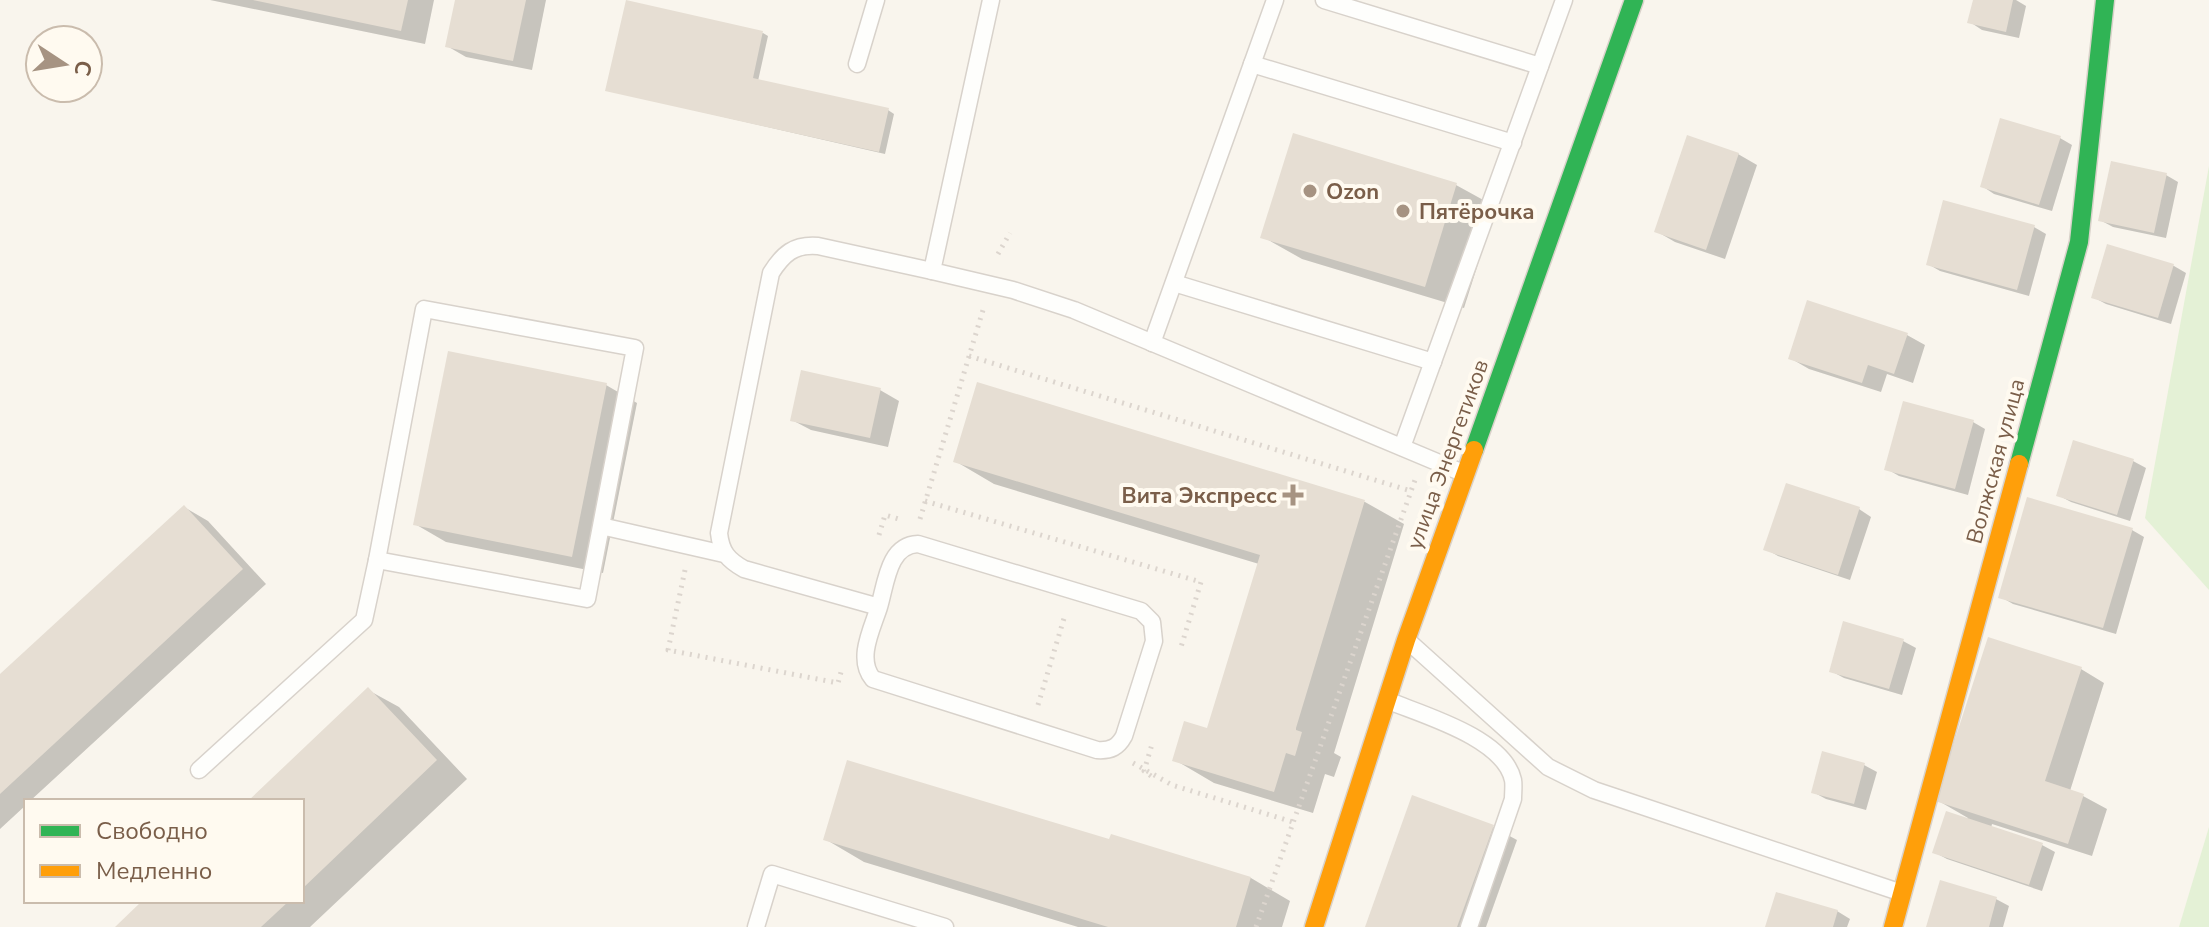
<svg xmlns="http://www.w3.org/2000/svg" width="2209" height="927" font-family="'Nunito Sans',sans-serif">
	<rect width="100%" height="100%" fill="#f9f5ed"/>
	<!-- green -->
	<g fill="#e4f1d6">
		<polygon points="2209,166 2209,590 2145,518"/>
		<polygon points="2209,827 2209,927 2179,927"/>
	</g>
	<!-- shadow -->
	<g fill="#0003">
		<polygon points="210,0 434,0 425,44"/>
		<polygon points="457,0 546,0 532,70 466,57 447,46"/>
		<polygon points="1975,0 2016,0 2026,6 2019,38 1982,30 1970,22"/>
		<polygon points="763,33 768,36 758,81 888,110 894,114 885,154 607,90"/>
		<polygon points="2060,138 2072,145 2052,211 1994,194 1982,186"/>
		<polygon points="1738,154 1757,165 1725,259 1675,242 1656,231"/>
		<polygon points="2166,175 2178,182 2166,238 2113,227 2100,220"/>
		<polygon points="1456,185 1496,207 1464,308 1302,259 1263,237"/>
		<polygon points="2034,227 2046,234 2029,296 1940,271 1928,264"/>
		<polygon points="2109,247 2174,266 2186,273 2171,324 2106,304 2093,297"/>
		<polygon points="1907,335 1925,345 1913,383 1887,374 1881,392 1809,369 1790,358"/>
		<polygon points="978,384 1365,502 1404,524 1334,753 1341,757 1334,777 1325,774 1313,813 1214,783 1175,760 1209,731 1259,564 994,484 955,461"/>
		<polygon points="606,385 637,403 603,573 446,542 415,524"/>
		<polygon points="880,390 899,401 888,447 811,430 792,420"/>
		<polygon points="1973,422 1985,429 1968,495 1899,476 1887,469"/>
		<polygon points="2075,442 2133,461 2146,468 2130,521 2071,502 2058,495"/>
		<polygon points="184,507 208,521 266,584 30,801 26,801 26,805 0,829 0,676"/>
		<polygon points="1859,509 1871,517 1850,580 1778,556 1766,549"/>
		<polygon points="2132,530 2144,537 2116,634 2013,604 2001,597"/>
		<polygon points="1903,641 1916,648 1902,695 1844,678 1831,671"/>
		<polygon points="2081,669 2104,683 2070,791 2083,796 2107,809 2092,856 1992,824 1991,828 2042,845 2055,852 2042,891 1947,859 1934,852 1968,818 1937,800"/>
		<polygon points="368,690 399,707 467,779 310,927 118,927 145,901 302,901 302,801 251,801"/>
		<polygon points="1864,765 1877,772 1866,810 1826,799 1813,792"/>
		<polygon points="1493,827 1517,840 1486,927 1367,927"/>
		<polygon points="1112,837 1251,878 1290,901 1282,927 1078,927 864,862 825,839 1111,842"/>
		<polygon points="1996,899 2009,906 2003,927 1928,927"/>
		<polygon points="1837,911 1850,919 1847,927 1768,927"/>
	</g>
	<!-- building -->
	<g fill="#e6ded3">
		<polygon points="253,0 408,0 401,31"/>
		<polygon points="455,0 526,0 513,61 445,47"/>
		<polygon points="626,0 763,31 753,78 889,108 879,152 605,91"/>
		<polygon points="1973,0 2013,0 2006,32 1967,23"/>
		<polygon points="2000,118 2061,136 2039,205 1980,187"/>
		<polygon points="1293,133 1457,183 1425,287 1260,238"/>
		<polygon points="1687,135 1739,153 1706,250 1654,232"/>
		<polygon points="2111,161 2167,173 2154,233 2098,221"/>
		<polygon points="1943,200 2035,225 2017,290 1926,265"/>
		<polygon points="2107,244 2174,264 2158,318 2091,298"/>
		<polygon points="1807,300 1908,333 1894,374 1868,365 1862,383 1788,359"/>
		<polygon points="448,351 607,383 572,557 413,525"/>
		<polygon points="801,370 881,388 870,438 790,421"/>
		<polygon points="977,382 1365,500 1296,728 1296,730 1302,732 1295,756 1286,753 1274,792 1172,761 1184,721 1207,728 1260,555 953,462"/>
		<polygon points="1903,401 1974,420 1955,489 1884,470"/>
		<polygon points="2073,440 2134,459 2117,515 2056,496"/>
		<polygon points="1786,483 1860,507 1838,575 1763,550"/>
		<polygon points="2027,497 2133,528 2103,628 1998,598"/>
		<polygon points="184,505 243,569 0,794 0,674"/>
		<polygon points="1843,621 1904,639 1889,689 1829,672"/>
		<polygon points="1988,637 2082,667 2045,781 2084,794 2068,844 1935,801"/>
		<polygon points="368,687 437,760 302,889 302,801 248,801"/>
		<polygon points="1822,751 1865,763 1854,804 1811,793"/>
		<polygon points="847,760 1109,839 1111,834 1251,877 1236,927 1108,927 823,840"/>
		<polygon points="1412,795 1494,825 1457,927 1365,927"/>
		<polygon points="1946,811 2043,843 2029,885 1932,853"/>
		<polygon points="1940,880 1997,897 1989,927 1926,927"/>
		<polygon points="1776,892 1838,910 1833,927 1765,927"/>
		<polygon points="142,901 289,901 261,927 115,927"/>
	</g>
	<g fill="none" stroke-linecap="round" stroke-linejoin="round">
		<defs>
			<g id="lane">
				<polyline points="991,0 932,271 1013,290 1074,310 1463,473"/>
				<polyline points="1324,0 1540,66"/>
				<polyline points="857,64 876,0"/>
				<polyline points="1252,64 1513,143"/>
				<polyline points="1174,283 1433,362"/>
				<polyline points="1152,343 1275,0"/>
				<polyline points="1402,447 1564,0"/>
				<polyline points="601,526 587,599 377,560 424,309 635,348 601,526 724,554"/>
				<path d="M879 607C872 629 856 659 873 679L1097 750C1111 751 1118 747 1124 736L1154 641 1152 622 1141 611 918 544C888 545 886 584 879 607L744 569C728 560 721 552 719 533L771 273C783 254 794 244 818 246L932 271"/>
				<polyline points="1408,641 1548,767 1594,790 1902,893"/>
				<path d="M1389 701C1423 715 1504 738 1513 780 1514 785 1513 793 1513 799L1469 927"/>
				<polyline points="199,770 364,620 377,560"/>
				<polyline points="756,927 772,874 945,927"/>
			</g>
			<g id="fast">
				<polyline points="1474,450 1634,0"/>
				<polyline points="2019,464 2079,242 2105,0"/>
			</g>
			<g id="slow">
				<polyline points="1314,927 1406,640 1474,450"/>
				<polyline points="1893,927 2019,464"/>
			</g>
		</defs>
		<!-- lane casing -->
		<use href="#lane" stroke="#d8d2cb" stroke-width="19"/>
		<!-- fast casing -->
		<use href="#fast" stroke="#d9d2ca" stroke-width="21"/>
		<!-- slow casing -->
		<use href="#slow" stroke="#d9d2ca" stroke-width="21"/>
		<!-- path -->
		<g stroke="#dcd5ce" stroke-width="5" stroke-dasharray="2 6" stroke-linecap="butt">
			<polyline points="998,254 1010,233"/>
			<polyline points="969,356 1411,491"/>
			<polyline points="925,501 1201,582 1181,647"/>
			<polyline points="920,519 983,310"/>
			<polyline points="879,535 885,515 902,520"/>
			<polyline points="685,570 668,650 838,683 841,672"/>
			<polyline points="1038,705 1065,615"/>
			<polyline points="1133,763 1172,785 1293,822"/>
			<polyline points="1151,776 1144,771 1153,741"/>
			<polyline points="1256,927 1415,480"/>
		</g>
		<!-- lane -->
		<use href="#lane" stroke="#fefefc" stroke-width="16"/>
		<!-- fast -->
		<use href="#fast" stroke="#30b455" stroke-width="18"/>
		<!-- slow -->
		<use href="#slow" stroke="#ff9f0a" stroke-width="18"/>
	</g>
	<!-- markers -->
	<g fill="#a69382" stroke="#fffaf0" stroke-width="3">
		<circle cx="1310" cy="191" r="8"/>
		<circle cx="1403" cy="211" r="8"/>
		<path d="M1289 483h8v8h8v8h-8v8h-8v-8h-8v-8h8z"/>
	</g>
	<g text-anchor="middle" stroke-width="8" stroke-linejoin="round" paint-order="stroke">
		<!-- poi labels -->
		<g font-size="22" font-weight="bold" fill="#7a5e49" stroke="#fffaf0" text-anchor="start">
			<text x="1326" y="199">Ozon</text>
			<text x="1419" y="219">Пятёрочка</text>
			<text x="1277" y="503" text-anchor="end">Вита Экспресс</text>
		</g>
		<!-- street labels -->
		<g font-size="22" fill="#7a5e49" stroke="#fffaf0">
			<text transform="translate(1447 454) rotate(-70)" y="8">улица Энергетиков</text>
			<text transform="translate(1995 461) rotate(-75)" y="8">Волжская улица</text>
		</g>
	</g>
	<!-- legend -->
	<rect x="24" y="799" width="280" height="104" fill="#fffaf0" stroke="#cabcad" stroke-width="2"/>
	<rect x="40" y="825" width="40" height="12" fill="#30b455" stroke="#cabcad" stroke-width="2"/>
	<text x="96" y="839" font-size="24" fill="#7a5e49">Свободно</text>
	<rect x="40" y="865" width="40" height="12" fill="#ff9f0a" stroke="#cabcad" stroke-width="2"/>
	<text x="96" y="879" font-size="24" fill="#7a5e49">Медленно</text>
	<!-- north arrow -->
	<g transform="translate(64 64) rotate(102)"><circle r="38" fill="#fffaf0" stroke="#cabcad" stroke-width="2"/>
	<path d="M0-6L14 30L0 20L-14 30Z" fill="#a69382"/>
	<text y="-12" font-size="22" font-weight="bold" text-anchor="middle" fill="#7a5e49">С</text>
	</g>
</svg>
